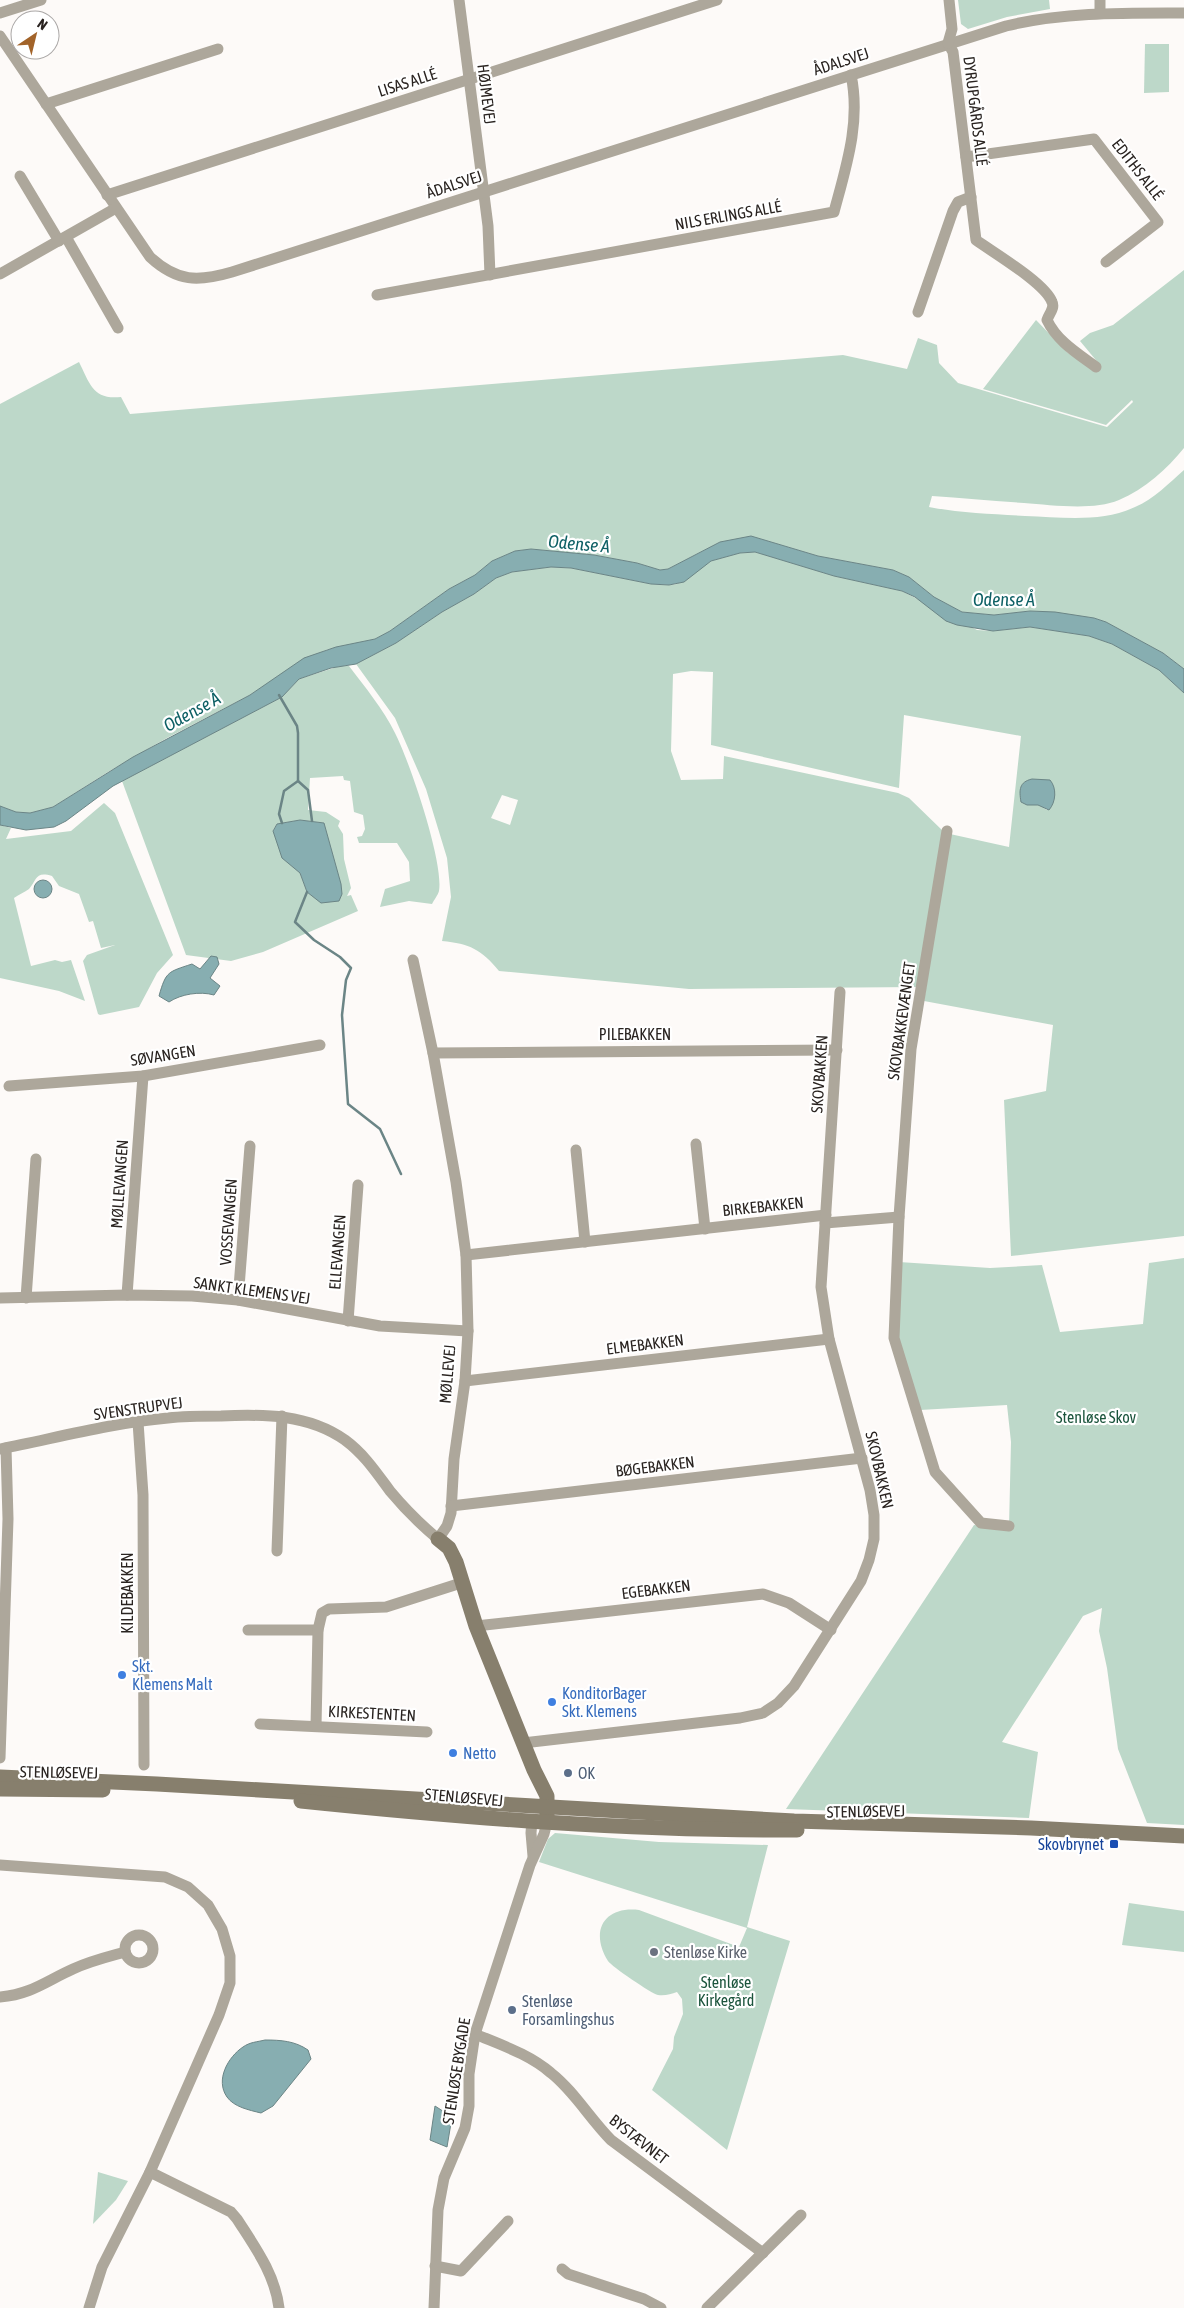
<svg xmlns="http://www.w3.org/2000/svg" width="1184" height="2308" font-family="'Asap Condensed',sans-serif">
	<rect width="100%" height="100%" fill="#fdfaf8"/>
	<!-- green -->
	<g fill="#bdd8c9" fill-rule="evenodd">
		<polygon points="958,0 1049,0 1050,9 1007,17 968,29 961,24"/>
		<polygon points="1145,44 1169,44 1169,92 1144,93"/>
		<path d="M1184 270V448C1167 469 1145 489 1119 500 1093 511 1052 505 1024 503 993 501 962 498 932 496L929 507C960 513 993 514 1025 516 1061 517 1101 523 1135 507 1154 499 1169 483 1184 470V669L1163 653 1106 622 1094 618 1030 611 994 615 962 612 934 597 909 577 893 570 818 556 764 540 720 542 668 569 660 570 637 563 594 555 531 549 515 551 492 561 475 575 449 589 390 631 375 639 326 650 250 695 167 738 108 772 53 807 30 813 16 812 0 806V404L79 362C90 384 93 400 121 397L130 414 843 355 907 369 918 338 937 345 939 363 958 383 1107 427 1133 402 1132 400 1106 425 983 389 1036 320 1068 353 1100 365 1080 341 1090 333 1113 325Z"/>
		<path d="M755 552 834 576 902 591 977 630 993 631 1030 627 1089 636 1112 644 1159 670 1184 693V1236L1011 1256 1004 1100 1046 1091 1053 1025 924 1001 950 834 1009 847 1021 736 904 715 899 788 711 745 713 672 691 671 673 674 671 751 681 780 723 779 724 756 898 793 909 798 944 832 918 987 689 989 499 971C481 949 470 944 442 941L451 897 447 858 426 789 395 718 356 664 396 643 442 612 474 594 496 578 512 572 551 567 571 568 651 584 669 585 677 584 711 561 740 553ZM1039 780 1044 781 1047 810 1038 804 1027 805 1025 781ZM502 795 518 800 510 825 491 818Z"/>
		<path d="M340 666H349C365 687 383 709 395 733 409 760 444 862 439 891 438 895 434 900 432 904L409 901 380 907 385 889 410 881 409 862 397 843H359L357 837 362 836 365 829 363 815 354 812 350 781 344 780 343 776 310 778 308 810 326 812 340 821 338 826 343 834 344 859 351 888 347 896 351 895 358 911 263 952 231 961 186 955 122 781 282 697 299 679ZM300 820 324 823 307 892 300 873 278 841 273 830 277 824Z"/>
		<path d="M104 803 115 813 173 955 157 973 139 1007 100 1015 98 1014 83 961 87 955 115 945 101 948 93 921 89 922 79 894 59 886 52 876C35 871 37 880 29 889 25 892 18 895 14 898L31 966 55 960 62 962 71 960 85 1001 59 991 0 978V825L11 828 6 839 71 831Z"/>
		<polygon points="1184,1258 1184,1825 1147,1823 1118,1749 1107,1668 1099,1631 1102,1608 1083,1616 1002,1742 1038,1752 1029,1818 786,1809 974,1525 1009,1528 1011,1442 1007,1405 920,1410 898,1338 899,1262 990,1268 1042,1265 1060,1332 1143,1324 1149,1263"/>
		<path d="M555 1833 659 1842 768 1845 747 1927 790 1941 727 2150 652 2090 673 2049 674 2037 683 2014 682 1999 677 1992C671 1994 665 1996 658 1995 652 1994 611 1966 608 1961 589 1930 605 1906 639 1910L739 1947 747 1928 539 1862 548 1839Z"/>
		<polygon points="1129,1903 1184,1911 1184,1952 1122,1945"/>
		<polygon points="98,2172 128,2181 116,2200 93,2224"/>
	</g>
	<!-- water -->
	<g fill="#87aeb1" stroke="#6b8586">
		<polygon points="751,536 818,556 893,570 909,577 934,597 962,612 994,615 1030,611 1055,612 1094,618 1106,622 1163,653 1184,669 1184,693 1159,670 1112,644 1089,636 1030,627 993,631 957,625 946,621 915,597 902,591 834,576 755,552 740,553 711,561 684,582 669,585 651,584 571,568 551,567 512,572 496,578 474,594 442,612 396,643 356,664 331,668 299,679 282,697 113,786 66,821 54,827 26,830 0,825 0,806 16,812 30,813 53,807 133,757 250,695 304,658 336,647 375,639 390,631 449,589 475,575 492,561 515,551 531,549 594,555 637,563 660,570 668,569 720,542"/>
		<path d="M1032 779 1050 780C1057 788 1056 802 1049 810L1038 805H1027L1021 802C1019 790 1019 782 1032 779Z"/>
		<polygon points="300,820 324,823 341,884 342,894 339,901 321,903 307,892 300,873 282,858 273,831 277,824"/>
		<circle cx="43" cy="889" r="9"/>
		<path d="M211 956 217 957 219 964 210 978 220 986 214 995C200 991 181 994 169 1002L159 996C166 971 168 972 192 964L200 969Z"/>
		<path d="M265 2040C281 2040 295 2041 308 2050L311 2059 273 2106 261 2113C249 2110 234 2107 227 2097 215 2080 228 2057 243 2047 250 2042 257 2042 265 2040Z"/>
		<polygon points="435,2106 452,2117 447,2147 430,2140"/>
	</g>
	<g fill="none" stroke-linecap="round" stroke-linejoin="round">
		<!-- stream -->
		<g stroke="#6b8586" stroke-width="2.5">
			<polyline points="279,695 297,726 298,733 298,781 284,791 279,814 282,823"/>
			<polyline points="298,781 308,790 312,821"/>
			<polyline points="307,892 295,922 314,940 340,957 351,968 346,980 342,1015 348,1104 380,1129 401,1174"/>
		</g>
		<!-- street -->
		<g stroke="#ada79b" stroke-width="11">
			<polyline points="459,0 488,226 490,275"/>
			<polyline points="1100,0 1100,13"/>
			<polyline points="0,13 41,0"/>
			<path d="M0 36 150 257C177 282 198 282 232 272L1006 26C1064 12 1124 13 1184 13"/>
			<path d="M948 43 953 52 976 240C994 253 1045 283 1052 302 1055 308 1049 314 1047 320 1057 341 1077 353 1096 367"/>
			<polyline points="948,43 952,29 949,0"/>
			<polyline points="46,104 218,49"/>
			<polyline points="966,157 1094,139 1158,222 1106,262"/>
			<polyline points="20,176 59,241"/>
			<polyline points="107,195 717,0"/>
			<polyline points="66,237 118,328"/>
			<polyline points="0,274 116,208"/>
			<path d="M377 295 834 212C846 167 861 122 851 75"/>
			<polyline points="918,312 953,211 958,202 971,197"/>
			<polyline points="947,831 911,1049 899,1217 894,1338 935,1472 981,1523 1009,1526"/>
			<polyline points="433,1053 837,1050"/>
			<polyline points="9,1086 143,1076 320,1045"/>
			<polyline points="696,1144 705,1229"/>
			<polyline points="576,1150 585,1242"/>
			<polyline points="825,1223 899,1217"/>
			<polyline points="466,1255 826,1215"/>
			<polyline points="127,1295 143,1076"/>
			<polyline points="0,1298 127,1295 192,1296 238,1300 380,1326 468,1331"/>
			<polyline points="26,1298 36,1159"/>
			<polyline points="238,1300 250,1146"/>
			<polyline points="348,1321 358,1185"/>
			<polyline points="465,1381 829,1339"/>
			<polyline points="138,1422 143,1495 144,1765"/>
			<path d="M0 1449C56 1438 111 1423 168 1418 185 1416 203 1416 221 1416 264 1414 308 1414 345 1440 364 1454 376 1472 390 1491 405 1509 420 1524 438 1539L447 1526 451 1513 454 1459 465 1381 468 1331 466 1255 456 1182 433 1053 413 960"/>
			<polyline points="451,1506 862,1458"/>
			<polyline points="277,1551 282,1416"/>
			<polyline points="476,1626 763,1594 789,1603 831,1630"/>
			<polyline points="248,1630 318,1630"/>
			<polyline points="260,1724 427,1732"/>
			<polyline points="316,1726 318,1630 322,1613 329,1609 386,1607 461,1583"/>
			<polyline points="523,1743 740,1718 763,1713 778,1703 794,1686 861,1581 869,1560 874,1539 874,1515 870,1490 829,1339 821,1287 840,992"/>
			<polyline points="0,1758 8,1519 6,1448"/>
			<polyline points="532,1820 531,1833 533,1856"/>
			<polyline points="0,1865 165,1877 188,1887 208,1905 222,1929 230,1956 230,1983 219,2015 150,2172 102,2267 89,2308"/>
			<circle cx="139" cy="1949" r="14"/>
			<path d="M0 1997C32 1994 46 1981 73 1969 90 1961 107 1957 125 1952"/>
			<path d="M475 2034C501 2045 529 2054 551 2073 574 2091 590 2119 611 2140L763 2253"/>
			<path d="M150 2172 231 2212 237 2219C255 2247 275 2274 279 2308"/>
			<polyline points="435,2266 461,2271 508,2221"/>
			<polyline points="562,2269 568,2274 644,2299 661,2308"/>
			<polyline points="434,2308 438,2210 444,2178 465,2128 469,2106 469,2074 475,2034 530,1865 544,1834 547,1822"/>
			<polyline points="707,2308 801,2215"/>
		</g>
		<!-- secondary -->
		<g stroke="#877f6d" stroke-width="15">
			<polyline points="438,1539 449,1548 456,1562 476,1626 534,1770 547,1796 547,1818"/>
			<polyline points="0,1777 157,1784 794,1821 1031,1828 1184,1836"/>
			<polyline points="0,1789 103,1790"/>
			<path d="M301 1801C465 1818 631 1831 797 1830"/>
		</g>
	</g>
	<!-- markers -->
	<g fill="#3f7fe0" stroke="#fff" stroke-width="2">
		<circle cx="122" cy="1675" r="5"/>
		<circle cx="552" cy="1702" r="5"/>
		<circle cx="453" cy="1753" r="5"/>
	</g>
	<g fill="#5c6f8a" stroke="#fff" stroke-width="2">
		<circle cx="568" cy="1773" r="5"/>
		<circle cx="512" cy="2010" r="5"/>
	</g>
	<rect fill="#1a4fb4" stroke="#fff" stroke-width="2" x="1109" y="1839" width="10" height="10" rx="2.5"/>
	<circle fill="#6b7280" stroke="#fff" stroke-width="2" cx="654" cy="1952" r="5"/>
	<g text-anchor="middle" stroke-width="4.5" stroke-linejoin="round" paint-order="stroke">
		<!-- street labels -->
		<g font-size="16" fill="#2a2421" stroke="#fff">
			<text transform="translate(841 61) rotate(-18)" y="6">ÅDALSVEJ</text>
			<text transform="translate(407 82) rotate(-18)" y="6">LISAS ALLÉ</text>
			<text transform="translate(487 94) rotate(83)" y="6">HØJMEVEJ</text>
			<text transform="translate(976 111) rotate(83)" y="6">DYRUPGÅRDS ALLÉ</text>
			<text transform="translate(1138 169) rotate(52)" y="6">EDITHS ALLÉ</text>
			<text transform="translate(454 184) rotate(-18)" y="6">ÅDALSVEJ</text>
			<text transform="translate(728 215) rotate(-10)" y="6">NILS ERLINGS ALLÉ</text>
			<text transform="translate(901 1021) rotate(-82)" y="6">SKOVBAKKEVÆNGET</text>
			<text x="635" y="1040">PILEBAKKEN</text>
			<text transform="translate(163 1055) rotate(-9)" y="6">SØVANGEN</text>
			<text transform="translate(819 1074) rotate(-86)" y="6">SKOVBAKKEN</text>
			<text transform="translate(119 1184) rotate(-86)" y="6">MØLLEVANGEN</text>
			<text transform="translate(763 1206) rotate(-6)" y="6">BIRKEBAKKEN</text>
			<text transform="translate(228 1222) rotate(-86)" y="6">VOSSEVANGEN</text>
			<text transform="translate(337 1252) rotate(-86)" y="6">ELLEVANGEN</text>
			<text transform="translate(252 1290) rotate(8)" y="6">SANKT KLEMENS VEJ</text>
			<text transform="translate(645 1344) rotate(-7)" y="6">ELMEBAKKEN</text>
			<text transform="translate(447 1374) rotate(-85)" y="6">MØLLEVEJ</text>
			<text transform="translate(138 1408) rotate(-8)" y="6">SVENSTRUPVEJ</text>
			<text transform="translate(655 1466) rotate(-7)" y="6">BØGEBAKKEN</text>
			<text transform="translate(880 1470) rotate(77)" y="6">SKOVBAKKEN</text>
			<text transform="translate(656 1589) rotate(-7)" y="6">EGEBAKKEN</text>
			<text transform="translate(127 1593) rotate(-90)" y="6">KILDEBAKKEN</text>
			<text transform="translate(372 1713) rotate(3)" y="6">KIRKESTENTEN</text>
			<text transform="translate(59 1772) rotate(1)" y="6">STENLØSEVEJ</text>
			<text transform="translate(464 1797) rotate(5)" y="6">STENLØSEVEJ</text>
			<text transform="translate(866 1811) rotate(-1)" y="6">STENLØSEVEJ</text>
			<text transform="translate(456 2071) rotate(-81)" y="6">STENLØSE BYGADE</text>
			<text transform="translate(639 2139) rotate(38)" y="6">BYSTÆVNET</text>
		</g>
		<!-- park labels -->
		<g font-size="16" fill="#1b543c" stroke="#fff">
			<text x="1096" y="1423">Stenløse Skov</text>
			<text x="726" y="1988">Stenløse<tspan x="726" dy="18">Kirkegård</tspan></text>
		</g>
		<!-- shop labels -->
		<g font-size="16" fill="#366cbe" stroke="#fff" text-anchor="start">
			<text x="132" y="1672">Skt.<tspan x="132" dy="18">Klemens Malt</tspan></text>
			<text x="562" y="1699">KonditorBager<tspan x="562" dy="18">Skt. Klemens</tspan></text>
			<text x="463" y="1759">Netto</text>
		</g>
		<!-- service labels -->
		<g font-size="16" fill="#4e5e75" stroke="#fff" text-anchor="start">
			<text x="578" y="1779">OK</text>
			<text x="522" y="2007">Stenløse<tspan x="522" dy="18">Forsamlingshus</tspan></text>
		</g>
		<!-- transit labels -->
		<g font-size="16" fill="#164399" stroke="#fff" text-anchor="end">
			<text x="1104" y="1850">Skovbrynet</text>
		</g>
		<!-- worship labels -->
		<g font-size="16" fill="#5b616d" stroke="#fff" text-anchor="start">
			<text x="664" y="1958">Stenløse Kirke</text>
		</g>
		<!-- water labels -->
		<g font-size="18" font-style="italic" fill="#0e6065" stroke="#fff">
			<text transform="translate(579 544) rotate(5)" y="6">Odense Å</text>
			<text x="1004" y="606">Odense Å</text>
			<text transform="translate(192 712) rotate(-29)" y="6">Odense Å</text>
		</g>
	</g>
	<!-- north arrow -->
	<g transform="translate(35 35) rotate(35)"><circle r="24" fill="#ffffff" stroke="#aaa7a6"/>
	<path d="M0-4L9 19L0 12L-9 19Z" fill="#a26329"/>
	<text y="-8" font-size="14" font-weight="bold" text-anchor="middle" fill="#2a2421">N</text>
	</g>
</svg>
